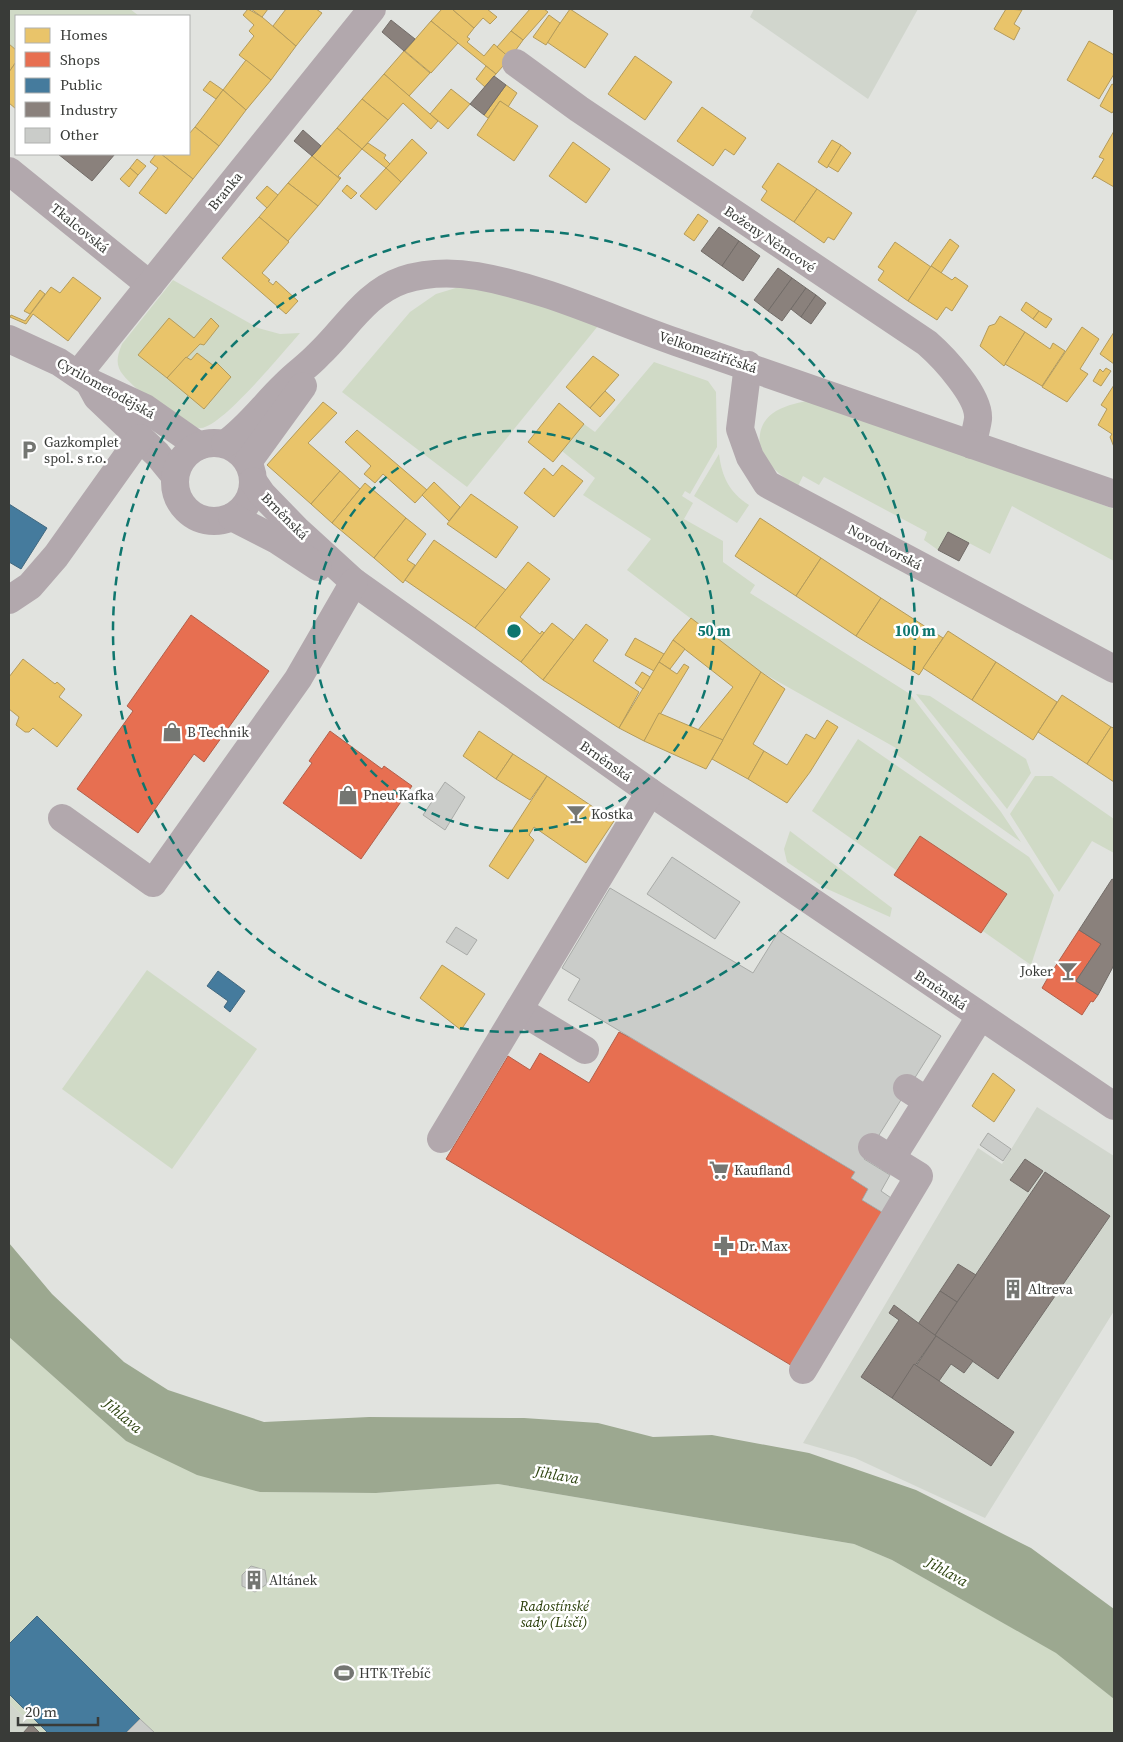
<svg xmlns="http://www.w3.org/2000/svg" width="1123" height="1742" font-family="'Source Serif 4',serif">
	<rect width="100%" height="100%" fill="#e1e3df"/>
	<!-- built -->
	<g fill="#d1d6cd">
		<polygon points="754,9 918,9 868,99 750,17"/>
		<polygon points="1037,1107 1114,1156 1114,1311 985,1518 855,1458 803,1443 978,1148 1002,1164"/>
		<polygon points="9,1702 40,1733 9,1733"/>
	</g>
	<!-- green -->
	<g fill="#d0dac6">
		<polygon points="9,9 130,9 139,16 16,16 16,50 9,44"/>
		<path d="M173 280 258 328 280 334 300 333C284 351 222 427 201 428 175 428 154 405 137 389 120 373 112 367 122 344Z"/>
		<polygon points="469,284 602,321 467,487 342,392 410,312 436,294"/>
		<polygon points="654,362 708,381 716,392 717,447 690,494 685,491 682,496 693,503 684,519 723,541 723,562 755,585 750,593 910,694 1001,812 1021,842 893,752 896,748 761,672 627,570 651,539 583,495 595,478 562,451 584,424 595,432"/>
		<path d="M826 397 1031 479 1114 509V561L1012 506 990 554 948 532 938 550 924 540 927 532 824 477 819 485 803 476 797 488C788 480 768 466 763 456 759 450 759 441 760 434 765 404 802 403 826 397Z"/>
		<path d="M719 454C722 477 729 492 749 505L737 523 694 496Z"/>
		<polygon points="916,694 930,696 1026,759 1031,773 1007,809"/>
		<polygon points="858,739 1029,857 1054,895 1031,965 812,811"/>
		<polygon points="1035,776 1052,776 1114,819 1114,853 1092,841 1059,892 1010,814"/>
		<polygon points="790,831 892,908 890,917 825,888 787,862 784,849"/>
		<polygon points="147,970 257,1049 172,1169 62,1089"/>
		<polygon points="9,1337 126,1441 260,1492 376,1493 498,1484 854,1544 892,1560 1057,1653 1114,1699 1114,1733 40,1733 9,1702"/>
	</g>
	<!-- water -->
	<polygon fill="#9ca890" points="9,1243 52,1294 124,1362 168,1390 264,1422 369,1417 524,1418 598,1423 653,1437 712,1435 809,1453 916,1490 1031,1548 1114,1609 1114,1699 1056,1653 892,1560 854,1544 498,1484 376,1493 260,1492 197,1475 126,1441 9,1337"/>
	<!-- homes -->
	<g fill="#e9c46a" stroke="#b49b5b">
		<polygon points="248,9 262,17 296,46 271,80 239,55 254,36 249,31 254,25 243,15"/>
		<polygon points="251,9 268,9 262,17"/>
		<polygon points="286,9 316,9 322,13 296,46 273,26"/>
		<polygon points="442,9 452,9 474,28 467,37 470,39 467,42 484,56 494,44 510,58 496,74 431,21"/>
		<polygon points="452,9 487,9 497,17 490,24 483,18 474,28"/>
		<polygon points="530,9 544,9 548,12 523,40 511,31"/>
		<polygon points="570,9 608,34 585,68 547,42"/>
		<polygon points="1006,9 1022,10 1014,24 1020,28 1014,40 994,29"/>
		<polygon points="549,15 560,23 546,45 533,37"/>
		<polygon points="431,21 458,43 431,73 405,51"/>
		<polygon points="511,31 523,40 510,58 497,47"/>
		<polygon points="1089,41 1114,55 1114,74 1099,99 1067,80"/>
		<polygon points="9,44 16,50 16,62 9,72"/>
		<polygon points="404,51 430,73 409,96 384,74"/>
		<polygon points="635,56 672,82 645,120 608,94"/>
		<polygon points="246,60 271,80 246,110 223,90"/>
		<polygon points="16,62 16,109 9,103 9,72"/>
		<polygon points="486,66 496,74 485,87 476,79"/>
		<polygon points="384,74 438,121 431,129 403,103 388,120 362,99"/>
		<polygon points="210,81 223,90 216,99 203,90"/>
		<polygon points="1112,84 1114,85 1114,110 1112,113 1100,106"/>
		<polygon points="506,85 517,93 508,107 500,101 488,118 484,115"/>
		<polygon points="451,89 470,104 448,129 430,114"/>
		<polygon points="223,90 246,110 219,146 195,127"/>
		<polygon points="362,99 388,120 362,149 337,128"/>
		<polygon points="500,101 538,126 514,161 477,135"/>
		<polygon points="702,107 746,138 734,155 725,149 713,166 677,141"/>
		<polygon points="195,127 219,146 193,179 161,154 189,154 189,134"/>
		<polygon points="337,128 362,149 338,176 341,178 340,179 312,156"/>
		<polygon points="1114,131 1114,187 1095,176 1092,179 1104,159 1099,157"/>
		<polygon points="412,139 427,153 401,182 386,168"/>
		<polygon points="832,140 841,145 827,168 818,162"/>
		<polygon points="573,142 610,169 586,203 549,176"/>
		<polygon points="368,143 386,155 384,158 390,164 386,168 362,149"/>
		<polygon points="841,145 851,153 838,172 828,166"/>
		<polygon points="156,154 161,154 193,179 166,214 139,193 158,168 150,162"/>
		<polygon points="312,156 340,179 318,206 288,183"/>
		<polygon points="137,159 146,166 138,175 130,168"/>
		<polygon points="778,163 817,189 794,222 761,200 767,191 762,187"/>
		<polygon points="130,168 138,175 129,187 120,179"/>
		<polygon points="386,168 401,182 376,210 360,196"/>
		<polygon points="288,183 318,206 288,241 259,217"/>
		<polygon points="347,185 357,193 351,199 342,191"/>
		<polygon points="267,186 278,195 267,208 256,198"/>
		<polygon points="817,189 852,213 834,240 828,237 824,243 794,222"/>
		<polygon points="698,214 708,221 694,241 684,234"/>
		<polygon points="259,217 289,242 262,273 270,280 268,281 273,285 276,281 298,301 286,314 222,258"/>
		<polygon points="950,239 959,246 941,273 931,266"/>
		<polygon points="895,242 931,267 908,301 878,280 884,271 878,267"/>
		<polygon points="931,266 952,280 955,277 968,286 952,311 946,307 937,320 908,301"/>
		<polygon points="73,277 101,298 68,341 33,314 26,324 10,317 11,315 25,321 51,287 60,293"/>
		<polygon points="40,290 45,294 30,314 24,311"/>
		<polygon points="1026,302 1039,311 1033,319 1021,310"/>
		<polygon points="1039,311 1052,319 1046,328 1033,319"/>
		<polygon points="1000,316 1025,332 1004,366 980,346 989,326 995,324"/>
		<polygon points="169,318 194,338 211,318 219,326 204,345 200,344 167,378 138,355"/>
		<polygon points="1082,327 1099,339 1080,369 1088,374 1067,402 1042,387"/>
		<polygon points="1025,332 1050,349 1053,343 1065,351 1042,386 1005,364"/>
		<polygon points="1114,332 1114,364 1100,354"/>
		<polygon points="197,353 214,366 217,363 231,377 204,409 167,378 186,357 191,360"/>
		<polygon points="593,356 619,375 590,408 566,387"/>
		<polygon points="1106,368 1111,371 1101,386 1093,381 1100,369 1103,372"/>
		<polygon points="1114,385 1114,447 1110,437 1112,434 1098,425 1107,409 1101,405"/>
		<polygon points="605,391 615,400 600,417 590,408"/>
		<polygon points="323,402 337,413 308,443 340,471 311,504 267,465"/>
		<polygon points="559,403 584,424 553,462 528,442"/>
		<polygon points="357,430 427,490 415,503 383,474 375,483 364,474 371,466 345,442"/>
		<polygon points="562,465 583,481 554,517 524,493 544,468 553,476"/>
		<polygon points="340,471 360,489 332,523 311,504"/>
		<polygon points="434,482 460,507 449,521 422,495"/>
		<polygon points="365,483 406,518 374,558 332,523"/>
		<polygon points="471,494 518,527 496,558 447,524"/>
		<polygon points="406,518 426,534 407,560 415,565 403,583 374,558"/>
		<polygon points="760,518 821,558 796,596 735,556"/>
		<polygon points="434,540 506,590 475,628 405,580"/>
		<polygon points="821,558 881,598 856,636 796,596"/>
		<polygon points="528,562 550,579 520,617 540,634 542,631 544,633 521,662 475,628"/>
		<polygon points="881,598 943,638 919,675 856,636"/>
		<polygon points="691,618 761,672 723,740 698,730 733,687 673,640"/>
		<polygon points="552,623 574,640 543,680 521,662"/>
		<polygon points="586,624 608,640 593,661 639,692 619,728 543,680"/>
		<polygon points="948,631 996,662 972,700 923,668"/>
		<polygon points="635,638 664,654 654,671 625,655"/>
		<polygon points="673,640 685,649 670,669 659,662"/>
		<polygon points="23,659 55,684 57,682 65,689 59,697 82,715 57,747 33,728 29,732 25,732 16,725 19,717 9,709 9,677"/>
		<polygon points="659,662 677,674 684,664 689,667 644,741 619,728"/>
		<polygon points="996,662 1057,702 1033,740 972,700"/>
		<polygon points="642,672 650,677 643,689 635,683"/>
		<polygon points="761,672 785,689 753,744 764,751 748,779 712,759"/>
		<polygon points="1062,695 1111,727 1087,764 1038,732"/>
		<polygon points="659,713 723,740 706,769 644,741"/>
		<polygon points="827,720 838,727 810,772 787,803 748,779 764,751 787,765 806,734 815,739"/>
		<polygon points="1111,727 1114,728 1114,782 1087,764"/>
		<polygon points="479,731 513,754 496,779 463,756"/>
		<polygon points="513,754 547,776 530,800 496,779"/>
		<polygon points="547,776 614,821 586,863 534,827 529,835 534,840 508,879 489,866"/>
		<polygon points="442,965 485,994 461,1030 420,998"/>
		<polygon points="993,1073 1015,1090 994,1122 972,1106"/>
	</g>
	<!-- shops -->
	<g fill="#e76f51" stroke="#b35f4a">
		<polygon points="191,615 269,671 204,762 194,754 138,833 77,789 133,711 127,706"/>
		<polygon points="330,731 382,769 384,766 412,786 361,859 283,803 312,763 309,761"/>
		<polygon points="920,836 1007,894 981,933 894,875"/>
		<polygon points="1079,930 1101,944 1076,981 1098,995 1093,1002 1091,1001 1082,1015 1042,988 1050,974 1042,969 1051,973"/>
		<polygon points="638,1022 799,1118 790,1133 855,1172 851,1178 868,1189 862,1200 885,1214 794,1367 446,1159 508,1056 530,1070 540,1053 589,1083 619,1032 629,1037"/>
	</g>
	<!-- public -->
	<g fill="#457b9d" stroke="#41687f">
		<polygon points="9,504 47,528 21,569 9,562"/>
		<polygon points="218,971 245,991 230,1012 224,1007 228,1001 207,986"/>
		<polygon points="37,1616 140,1719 126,1733 48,1733 9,1694 9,1644"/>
	</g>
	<!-- industry -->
	<g fill="#8a817c" stroke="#726c68">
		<polygon points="391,20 415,39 404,51 382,32"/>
		<polygon points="494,76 506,85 484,115 470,104"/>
		<polygon points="303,130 321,146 312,156 294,141"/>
		<polygon points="58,154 115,154 92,181"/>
		<polygon points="719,227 739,241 722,266 701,251"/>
		<polygon points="739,241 760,256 743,281 722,266"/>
		<polygon points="778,268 792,278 768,311 754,300"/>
		<polygon points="792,278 806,288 782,321 768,311"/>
		<polygon points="806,288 816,295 801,317 791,309"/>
		<polygon points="816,295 826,303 811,324 801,317"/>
		<polygon points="948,532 969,543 959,561 938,550"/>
		<polygon points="1112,879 1114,880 1114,965 1098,995 1076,981 1101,944 1079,930"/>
		<polygon points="1025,1159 1043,1171 1028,1192 1010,1180"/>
		<polygon points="1045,1172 1110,1216 998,1379 935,1335"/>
		<polygon points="958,1264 976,1275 957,1302 940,1291"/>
		<polygon points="940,1291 957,1302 935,1335 918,1324"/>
		<polygon points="894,1305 936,1336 892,1398 861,1377 899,1320 889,1313"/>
		<polygon points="936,1336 973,1361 964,1373 951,1364 939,1381 916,1366"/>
		<polygon points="914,1364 1014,1432 991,1466 892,1398"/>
		<polygon points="31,1724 40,1733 23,1733"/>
	</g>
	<!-- building -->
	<g fill="#caccc9" stroke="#a9aba8">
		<polygon points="445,782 465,797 445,830 423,815"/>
		<polygon points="672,857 740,902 715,939 647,894"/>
		<polygon points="610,888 753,973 779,931 941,1036 864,1159 890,1175 881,1191 894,1200 885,1214 862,1200 868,1189 851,1178 855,1172 568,1000 580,979 562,968"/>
		<polygon points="456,927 477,940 467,955 446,942"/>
		<polygon points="988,1133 1011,1149 1003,1161 980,1145"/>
		<polygon points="251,1566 265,1570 267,1584 255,1592 242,1586 242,1575"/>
		<polygon points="140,1719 155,1733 126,1733"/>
	</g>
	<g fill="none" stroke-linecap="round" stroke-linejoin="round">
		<!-- minor -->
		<g stroke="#b2a8ad" stroke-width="28">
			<path d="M516 63 579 109 927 343C943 357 980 396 978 419 977 427 974 437 972 445"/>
			<polyline points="9,171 150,285"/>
			<polyline points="9,339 59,362 87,381 145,408 199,446"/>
			<polyline points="748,365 740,429 750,457 767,484 1114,669"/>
			<polyline points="78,374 372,9"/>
			<polyline points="91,386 97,397 157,454 175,476"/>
			<circle cx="214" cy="482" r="39"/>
			<path d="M225 444C248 428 264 405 285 385 295 374 308 366 318 355 346 329 365 293 403 280 428 272 451 272 477 276 546 288 610 319 676 342 822 392 968 444 1114 494"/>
			<polyline points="248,462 303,386"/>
			<polyline points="253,481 262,494 296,529 354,582 650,792 1114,1106"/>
			<polyline points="232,517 277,540 318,567"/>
			<polyline points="9,600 30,586 56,556 140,438"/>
			<polyline points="62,818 153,883 298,679 354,582"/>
			<polyline points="519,1010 585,1050"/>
			<polyline points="907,1088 927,1101"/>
			<polyline points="441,1139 650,792"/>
			<polyline points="891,1159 980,1017"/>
			<polyline points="803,1370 919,1176 872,1147"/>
		</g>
	</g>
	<!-- distance rings -->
	<g fill="none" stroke="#0f766e" stroke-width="2.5" stroke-dasharray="9 6">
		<circle cx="514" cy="631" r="200"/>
		<circle cx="514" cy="631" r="401"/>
	</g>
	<!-- icons -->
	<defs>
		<symbol id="parking-bare" viewBox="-9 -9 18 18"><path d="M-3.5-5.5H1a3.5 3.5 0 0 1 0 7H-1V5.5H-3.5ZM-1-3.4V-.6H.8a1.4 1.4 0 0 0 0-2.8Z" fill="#747672" stroke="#fff" stroke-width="2.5" paint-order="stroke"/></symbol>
		<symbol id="shop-bare" viewBox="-9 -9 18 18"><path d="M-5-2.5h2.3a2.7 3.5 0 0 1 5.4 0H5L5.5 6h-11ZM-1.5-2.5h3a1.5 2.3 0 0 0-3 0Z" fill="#747672" stroke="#fff" stroke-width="2.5" paint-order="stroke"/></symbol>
		<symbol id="bar-bare" viewBox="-9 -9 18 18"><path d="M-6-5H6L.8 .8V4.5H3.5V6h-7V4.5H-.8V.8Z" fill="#747672" stroke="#fff" stroke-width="2.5" paint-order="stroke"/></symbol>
		<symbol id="supermarket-bare" viewBox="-9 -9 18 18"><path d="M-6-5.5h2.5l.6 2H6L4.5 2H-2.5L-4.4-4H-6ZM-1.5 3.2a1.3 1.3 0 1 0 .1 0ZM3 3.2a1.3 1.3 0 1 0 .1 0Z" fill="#747672" stroke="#fff" stroke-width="2.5" paint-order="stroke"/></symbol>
		<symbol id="pharmacy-bare" viewBox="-9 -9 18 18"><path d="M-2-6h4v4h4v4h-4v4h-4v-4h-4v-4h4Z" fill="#747672" stroke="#fff" stroke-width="2.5" paint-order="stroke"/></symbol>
		<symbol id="building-bare" viewBox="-9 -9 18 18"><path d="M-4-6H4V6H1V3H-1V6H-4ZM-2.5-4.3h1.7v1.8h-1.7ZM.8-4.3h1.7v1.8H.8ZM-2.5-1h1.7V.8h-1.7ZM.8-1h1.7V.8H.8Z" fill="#747672" stroke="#fff" stroke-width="2.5" paint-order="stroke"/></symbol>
		<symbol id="stadium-bare" viewBox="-9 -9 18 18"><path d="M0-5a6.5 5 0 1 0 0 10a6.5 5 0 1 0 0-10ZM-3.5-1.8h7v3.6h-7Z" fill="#747672" stroke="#fff" stroke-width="2.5" paint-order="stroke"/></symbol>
	</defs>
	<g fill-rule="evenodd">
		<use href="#parking-bare" x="15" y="436" width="28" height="28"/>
		<use href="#shop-bare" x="158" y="718" width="28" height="28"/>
		<use href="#shop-bare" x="334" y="781" width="28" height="28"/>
		<use href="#bar-bare" x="562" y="800" width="28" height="28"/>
		<use href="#bar-bare" x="1054" y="957" width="28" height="28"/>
		<use href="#supermarket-bare" x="705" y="1156" width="28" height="28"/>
		<use href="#pharmacy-bare" x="710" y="1232" width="28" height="28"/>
		<use href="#building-bare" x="999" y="1275" width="28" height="28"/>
		<use href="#building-bare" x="240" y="1566" width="28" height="28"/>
		<use href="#stadium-bare" x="330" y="1659" width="28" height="28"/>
	</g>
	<g text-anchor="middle" stroke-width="5" stroke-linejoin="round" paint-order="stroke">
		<!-- street labels -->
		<g font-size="14" fill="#393b38" stroke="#fff">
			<text transform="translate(225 191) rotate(-51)" y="5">Branka</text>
			<text transform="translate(80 228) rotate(39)" y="5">Tkalcovská</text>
			<text transform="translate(770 239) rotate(34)" y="5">Boženy Němcové</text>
			<text transform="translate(708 352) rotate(19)" y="5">Velkomeziříčská</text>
			<text transform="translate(106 388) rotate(29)" y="5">Cyrilometodějská</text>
			<text transform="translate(285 516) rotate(45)" y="5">Brněnská</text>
			<text transform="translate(885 547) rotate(28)" y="5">Novodvorská</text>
			<text transform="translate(606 761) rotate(35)" y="5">Brněnská</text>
			<text transform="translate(941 990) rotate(34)" y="5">Brněnská</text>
		</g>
		<!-- poi labels -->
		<g font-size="14" fill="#393b38" stroke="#fff" text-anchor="start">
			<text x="44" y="447">Gazkomplet<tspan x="44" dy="16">spol. s r.o.</tspan></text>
			<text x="187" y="737">B Technik</text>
			<text x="363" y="800">Pneu Kafka</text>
			<text x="591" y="819">Kostka</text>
			<text x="1053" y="976" text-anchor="end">Joker</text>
			<text x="734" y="1175">Kaufland</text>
			<text x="739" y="1251">Dr. Max</text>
			<text x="1028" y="1294">Altreva</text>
			<text x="269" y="1585">Altánek</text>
			<text x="359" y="1678">HTK Třebíč</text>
		</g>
		<!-- park labels -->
		<g font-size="14" font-style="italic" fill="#233802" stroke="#fff">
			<text x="554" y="1611">Radostínské<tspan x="554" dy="16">sady (Lísčí)</tspan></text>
		</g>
		<!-- water labels -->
		<g font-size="15" font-style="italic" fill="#2d430f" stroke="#fff">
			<text transform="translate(123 1416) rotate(40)" y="5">Jihlava</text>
			<text transform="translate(557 1475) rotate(10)" y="5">Jihlava</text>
			<text transform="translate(947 1572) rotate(29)" y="5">Jihlava</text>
		</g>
	</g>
	<circle cx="514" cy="631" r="8" fill="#0f766e" stroke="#fff" stroke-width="2.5"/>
	<g font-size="15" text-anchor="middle" font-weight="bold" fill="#0f766e" stroke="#fff" stroke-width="5" stroke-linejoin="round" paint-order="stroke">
		<text x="714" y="636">50 m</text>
		<text x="915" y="636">100 m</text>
	</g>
	<!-- border -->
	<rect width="1123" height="1742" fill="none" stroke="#393b38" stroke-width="20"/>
	<!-- legend -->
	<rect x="15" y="15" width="175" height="140" fill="#ffffff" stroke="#b0b1af"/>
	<rect x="25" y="28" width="25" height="15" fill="#e9c46a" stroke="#b0b1af"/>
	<text x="60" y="40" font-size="15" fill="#393b38">Homes</text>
	<rect x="25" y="52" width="25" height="15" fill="#e76f51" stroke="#b0b1af"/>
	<text x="60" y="65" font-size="15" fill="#393b38">Shops</text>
	<rect x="25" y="78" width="25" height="15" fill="#457b9d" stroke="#b0b1af"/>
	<text x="60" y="90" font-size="15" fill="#393b38">Public</text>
	<rect x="25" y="102" width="25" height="15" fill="#8a817c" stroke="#b0b1af"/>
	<text x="60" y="115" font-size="15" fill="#393b38">Industry</text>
	<rect x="25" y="128" width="25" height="15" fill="#caccc9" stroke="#b0b1af"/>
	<text x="60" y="140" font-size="15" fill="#393b38">Other</text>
	<!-- scale -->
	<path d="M18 1717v8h80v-8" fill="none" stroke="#393b38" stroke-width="2.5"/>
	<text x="25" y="1717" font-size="15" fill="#393b38" stroke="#ffffff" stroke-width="4" paint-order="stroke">20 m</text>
</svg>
